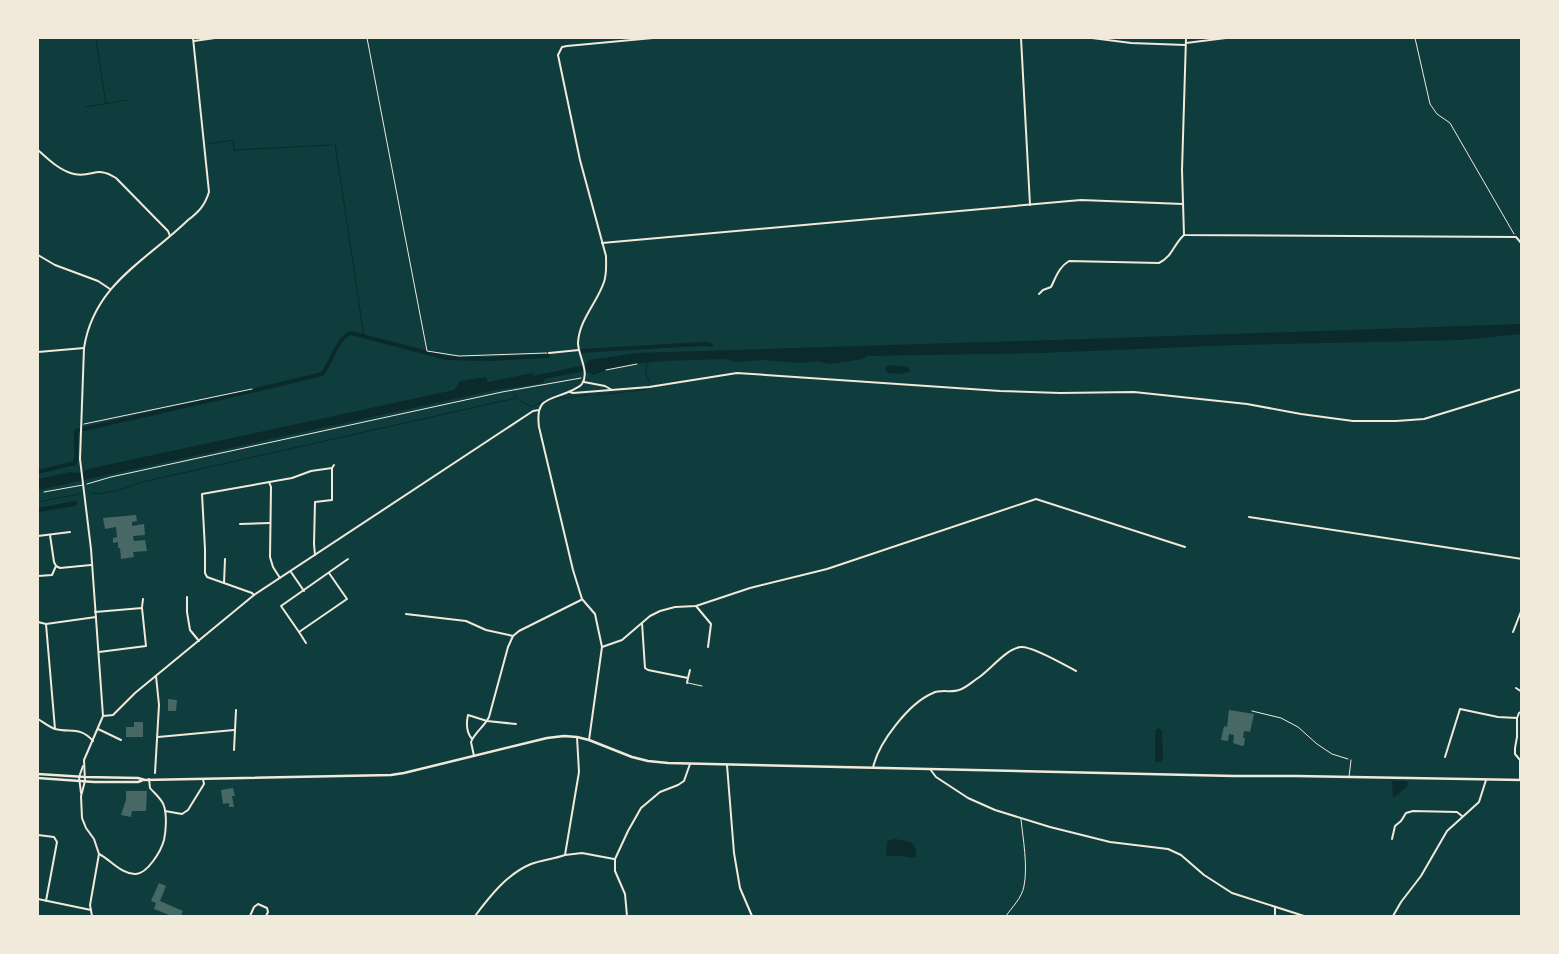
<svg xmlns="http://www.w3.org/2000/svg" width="1559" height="954" font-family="'Noto Sans',sans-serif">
	<rect width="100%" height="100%" fill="#0f3d3e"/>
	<!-- water -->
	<g fill="#0a2a2b">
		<path d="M1521 324V334L1461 340 1236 345 1040 353 866 356 864 359 829 364 817 361 801 363 763 360 735 362 728 359C683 361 636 358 593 375L585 371 544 379V383L496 390 38 490V479L70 472 77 473 93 468 454 390 460 381 486 377 488 382 532 373 533 376 585 365 589 360 637 353 1085 339Z"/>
		<polygon points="893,365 908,367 911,371 901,374 887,373 885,368 887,366"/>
		<polygon points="74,501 77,502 77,505 75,506 38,512 38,508"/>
		<path d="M1158 728 1162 731 1163 757 1161 762H1155C1155 751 1155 741 1155 731Z"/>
		<polygon points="1392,781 1407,781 1408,786 1393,798"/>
		<path d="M895 839 911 842C915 847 918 852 915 858L902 856H890L886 855 887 841Z"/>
	</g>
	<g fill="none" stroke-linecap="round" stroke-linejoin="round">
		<!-- stream -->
		<g stroke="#0a2a2b" stroke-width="1">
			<polyline points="96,40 106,104"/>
			<polyline points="85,107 127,100"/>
			<polyline points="335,143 364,336"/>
			<polyline points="208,144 233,140 234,150 332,145"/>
			<polyline points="649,361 646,368 646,373 650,383"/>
			<path d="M511 386C516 400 520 402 533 407L542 401"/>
			<polyline points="596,395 644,390 646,389"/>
			<polyline points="555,399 590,395"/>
			<path d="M91 493C99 496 130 488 138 483L516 398"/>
			<polyline points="38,502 79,494"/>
		</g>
		<!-- canal -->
		<g stroke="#0a2a2b" stroke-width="4">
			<polyline points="581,351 682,345 705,344 711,345"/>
			<polyline points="488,359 548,356"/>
			<path d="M84 429 256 390 322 374C331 364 338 336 351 333L447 358 484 359"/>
			<polyline points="38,472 75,463 76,458 76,431 78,430"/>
		</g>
	</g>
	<!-- building -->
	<g fill="#486865">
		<polygon points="136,515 137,521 132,522 132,526 144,524 145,535 133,536 134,541 145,540 147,551 133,552 134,557 121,559 120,548 118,548 118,542 113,543 113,538 117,537 116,527 105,529 103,518"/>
		<polygon points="168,699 177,700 176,711 168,711"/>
		<polygon points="1229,710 1254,714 1250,732 1244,731 1243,738 1245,738 1244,745 1242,746 1233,743 1234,735 1229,734 1228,741 1221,740 1224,726 1227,727"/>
		<polygon points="134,722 143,722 143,737 126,737 126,727 134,727"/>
		<polygon points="233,788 235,796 232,796 234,807 229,807 229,803 223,804 221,790"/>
		<polygon points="126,791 147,791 146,811 132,811 131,817 121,815 126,800"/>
		<polygon points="159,883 166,886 160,901 183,911 181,916 172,916 154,909 156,903 151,901"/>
	</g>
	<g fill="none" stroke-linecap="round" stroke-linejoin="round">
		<!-- path -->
		<g stroke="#f1e9da" stroke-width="1">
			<polyline points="367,38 427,351 459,356 547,353"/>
			<polyline points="1415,38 1430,104 1437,114 1450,123 1514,234"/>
			<polyline points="606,370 637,364"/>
			<polyline points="84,424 252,389"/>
			<polyline points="87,484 111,477 502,392 581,378"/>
			<polyline points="1252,711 1281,718 1298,727 1317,744 1332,754 1348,759"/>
		</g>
		<!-- service -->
		<g stroke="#f1e9da" stroke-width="1">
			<polyline points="44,492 83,485"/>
			<polyline points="688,683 702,686"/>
			<polyline points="1349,777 1351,760"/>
			<path d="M1006 916C1012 907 1022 898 1024 886 1028 866 1023 839 1021 819"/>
		</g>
		<!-- minor -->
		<g stroke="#f1e9da" stroke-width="2">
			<polyline points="1021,38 1030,205"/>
			<polyline points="1092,38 1131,43 1185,45"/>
			<polyline points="1186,38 1182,170 1184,235 1516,237 1522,244"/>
			<polyline points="194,41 215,38"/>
			<polyline points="1186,43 1226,38"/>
			<path d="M38 150C48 159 60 171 74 174 93 178 96 165 116 178L168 231 170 236"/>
			<polyline points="602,243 1081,200 1183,204"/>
			<polyline points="38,255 55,265 98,281 110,289"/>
			<path d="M1039 294 1043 290 1051 287C1056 277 1059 267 1069 261L1159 263C1173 256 1173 245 1184 235"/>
			<polyline points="38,352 84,348"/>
			<polyline points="549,353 579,350"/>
			<polyline points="584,382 605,386 612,390"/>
			<polyline points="570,392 573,393 649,387 737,373 1000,391 1060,393 1134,392 1247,404 1301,414 1353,421 1396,421 1424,419 1522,389"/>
			<polyline points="269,482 271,487 270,557 273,567 280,578"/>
			<polyline points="1249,517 1522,559"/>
			<polyline points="240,524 270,523"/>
			<polyline points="50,535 54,562 56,566 60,568 91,565"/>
			<polyline points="38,536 70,532"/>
			<polyline points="315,555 314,544 315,502 332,500 332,468"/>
			<polyline points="291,572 304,591"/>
			<polyline points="329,573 347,599 299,632 281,606 348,559"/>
			<polyline points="38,576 52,575 56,566"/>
			<polyline points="224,583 225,559"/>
			<polyline points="254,595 252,593 207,577 205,573 205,549 202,494 292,478 311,471 332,468 334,465"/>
			<polyline points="187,597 187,612 190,630 199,641"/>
			<polyline points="696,606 711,624 708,647"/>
			<polyline points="142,607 143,599"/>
			<polyline points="95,612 142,608 146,646 99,652"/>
			<polyline points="406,614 466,621 486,630 513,636"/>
			<polyline points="38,622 46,624 96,617"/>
			<polyline points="642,623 645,668 648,670 688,678 687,683"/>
			<polyline points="46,624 55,729"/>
			<polyline points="299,632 306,643"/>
			<polyline points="1513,632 1522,609"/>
			<polyline points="602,647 622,640 650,616 660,611 675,607 696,606 750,588 827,569 1036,499 1185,547"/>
			<polyline points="688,678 690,670"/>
			<polyline points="1516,688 1522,692"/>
			<polyline points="103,716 113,715 135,693 254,595 533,411 539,410"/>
			<path d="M38 719C43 722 49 727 55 729 70 733 80 726 93 741"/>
			<polyline points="98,729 121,740"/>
			<polyline points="158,737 234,730"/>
			<path d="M472 739C466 732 466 724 468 715L487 721 516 724"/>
			<path d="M589 740 602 647 595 614 582 599 573 570 539 427C535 396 550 401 573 390 576 388 580 387 582 384 590 372 578 355 578 343 579 320 597 303 604 282 607 273 606 265 606 256L580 160 558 55 562 47 567 46 653 38"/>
			<polyline points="234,750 236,710"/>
			<path d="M474 756 471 742C475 732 484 727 489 717L508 647 513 636 519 631 581 600"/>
			<polyline points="1445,757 1460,709 1498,717 1517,718"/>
			<polyline points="727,765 734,853 740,888 752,916"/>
			<path d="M873 768C878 743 909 703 933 693 941 689 951 693 959 690 966 688 972 682 978 678 990 670 1007 648 1021 647 1032 646 1065 665 1076 671"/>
			<polyline points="930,769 936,777 968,798 995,810 1050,827 1110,842 1168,849 1181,855 1204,875 1232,893 1304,916"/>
			<polyline points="155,773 159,705 156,676"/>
			<polyline points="1520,780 1520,760 1515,754 1515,748 1517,737 1517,718 1519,713 1522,711"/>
			<polyline points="81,793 79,777 83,766"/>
			<polyline points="165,811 182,814 188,810 204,784 203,779"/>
			<polyline points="38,835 54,837 57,842 46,901"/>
			<polyline points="1392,839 1395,826 1401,821 1406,813 1413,811 1457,812 1462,816"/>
			<path d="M99 854C111 860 122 875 136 874 148 873 161 851 164 840 166 831 167 815 164 806 162 799 154 793 150 788L149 779"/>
			<polyline points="565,855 582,853 614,859"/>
			<polyline points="38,899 91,910"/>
			<path d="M92 916 90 905 99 854 94 839 86 828 82 818 81 796 85 781 84 760 103 716 91 549 80 459 84 348C94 284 146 261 188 220 199 212 205 205 209 192L193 38"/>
			<polyline points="250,916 254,907 258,904 267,908 268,912 266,916"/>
			<path d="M475 916C490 896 507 874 531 864 542 860 554 859 565 855L579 772 577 737"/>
			<polyline points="627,916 625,894 615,871 615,859 628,831 641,808 660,792 678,785 684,781 690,764"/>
			<polyline points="1275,916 1275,907"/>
			<polyline points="1393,916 1401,902 1421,876 1447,831 1479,802 1486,780"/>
		</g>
		<!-- secondary -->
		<g stroke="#f1e9da" stroke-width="2.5">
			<polyline points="38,774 85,777 138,778 145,780 391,775 404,773 547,738 564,736 577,737 589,740 632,757 648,761 668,763 1234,776 1296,776 1522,780"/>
			<polyline points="38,778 94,782 138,782 143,780"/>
		</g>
	</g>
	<!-- border -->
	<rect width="1559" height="954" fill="none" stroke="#f1e9da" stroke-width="78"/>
</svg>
